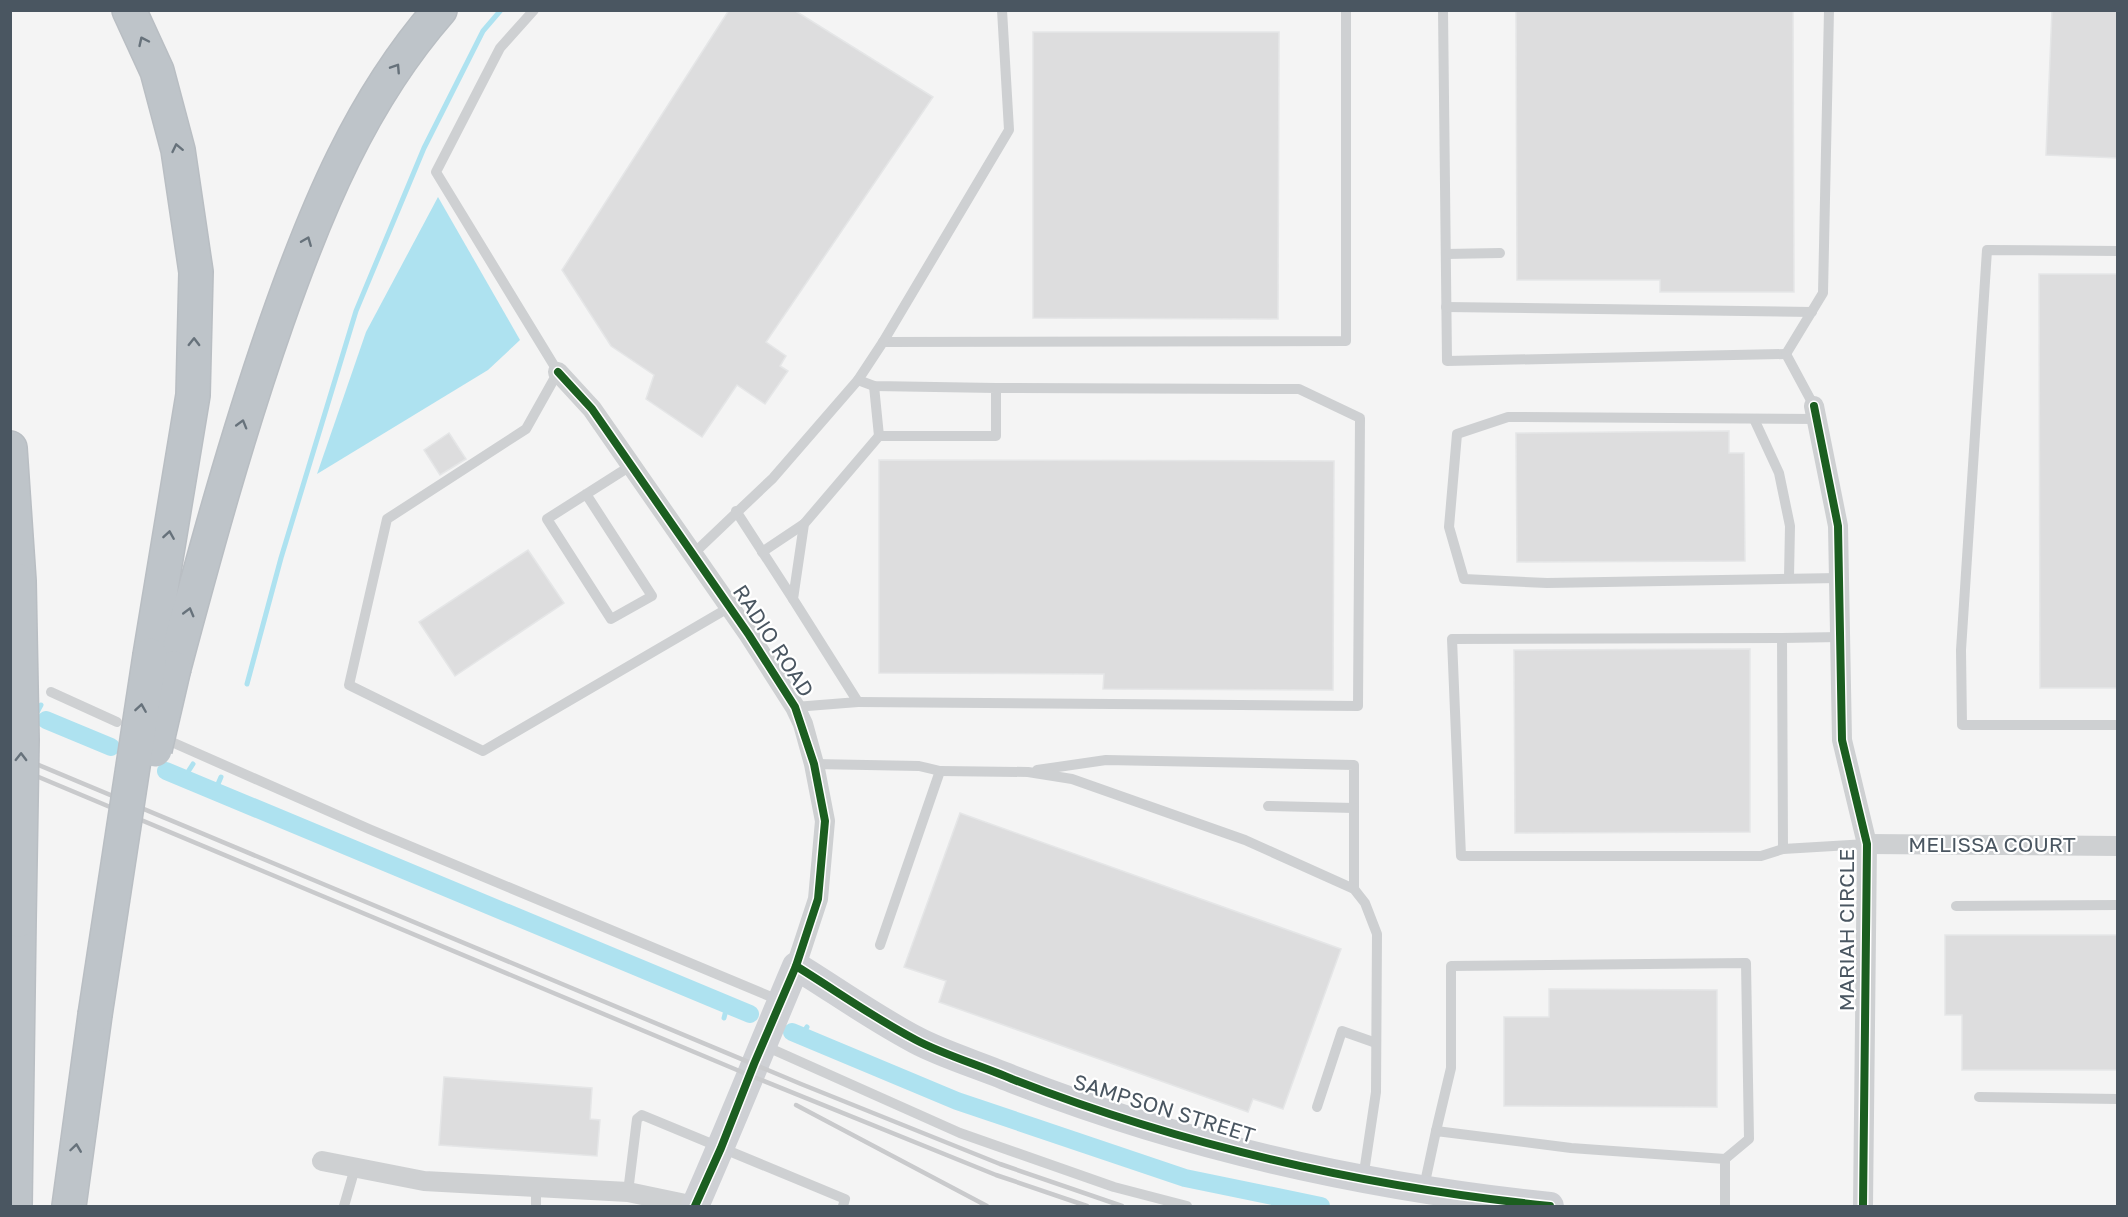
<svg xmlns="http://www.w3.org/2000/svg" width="2128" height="1217" font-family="'Golos Text',sans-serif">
	<rect width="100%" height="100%" fill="#f4f4f4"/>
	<!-- water -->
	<polygon fill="#aee2f0" points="438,197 520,340 488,370 317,474 366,332"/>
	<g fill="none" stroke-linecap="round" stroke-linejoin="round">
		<!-- stream -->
		<g stroke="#aee2f0" stroke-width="5">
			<polyline points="247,684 281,558 356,311 424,148 483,31 501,10"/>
			<polyline points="35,716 41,705"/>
			<polyline points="184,778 193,764"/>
			<polyline points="215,791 221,777"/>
			<polyline points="724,1018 726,1010"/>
			<polyline points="801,1036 807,1027"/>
		</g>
		<!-- canal -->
		<g stroke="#aee2f0" stroke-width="18">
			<polyline points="46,720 111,747"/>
			<polyline points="166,771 750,1014"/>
			<polyline points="792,1032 957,1101 1185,1178 1321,1206"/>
		</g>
	</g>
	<!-- building -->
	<g fill="#ddddde" stroke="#e5e6e7" stroke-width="1.5">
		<polygon points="729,10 794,10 933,97 766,342 786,356 780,366 788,371 765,404 737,385 702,437 646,399 654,375 611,346 562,270"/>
		<polygon points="1516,10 1793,10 1794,292 1660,292 1660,280 1517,280"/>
		<polygon points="2052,10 2118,10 2118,158 2046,155"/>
		<polygon points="1033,32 1279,32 1278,319 1033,318"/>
		<polygon points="2039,274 2118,274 2118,688 2040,688"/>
		<polygon points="1729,431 1729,453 1744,453 1745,561 1517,562 1516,433"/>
		<polygon points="449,433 466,459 440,475 424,450"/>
		<polygon points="879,460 1334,461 1333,690 1103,689 1104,674 879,673"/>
		<polygon points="528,550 564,603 455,676 419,622"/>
		<polygon points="1750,649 1750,832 1515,833 1514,650"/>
		<polygon points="960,813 1341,949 1283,1109 1253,1099 1248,1112 939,1002 946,981 904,967"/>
		<polygon points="1945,935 2118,935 2118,1070 1962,1070 1962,1015 1945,1015"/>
		<polygon points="1549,989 1717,990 1717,1107 1504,1106 1504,1017 1549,1017"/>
		<polygon points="444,1077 592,1088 590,1119 600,1120 597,1156 439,1145"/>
	</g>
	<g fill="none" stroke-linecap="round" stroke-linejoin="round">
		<defs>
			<g id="highway">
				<polyline points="129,10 157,71 178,150 196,272 193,395 150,655"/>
				<polyline points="10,448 19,581"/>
				<path d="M174 668C205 552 237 435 277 321 316 210 361 100 440 10"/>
				<polyline points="15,1206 19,920"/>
				<polyline points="69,1206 95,1015"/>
			</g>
		</defs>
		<!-- highway casing -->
		<use href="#highway" stroke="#b9bec3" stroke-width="36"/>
		<!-- lane -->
		<g stroke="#ced0d2" stroke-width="10">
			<polyline points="534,10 500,48 436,172 558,372 526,429 387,519 349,685 483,751 730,607"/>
			<polyline points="1443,10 1447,361 1786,354"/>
			<polyline points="2118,251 1987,250 1961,650 1962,725 2118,725"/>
			<polyline points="1446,254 1500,253"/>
			<polyline points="1446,307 1812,312"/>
			<polyline points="883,342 1346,341 1346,10"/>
			<polyline points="1786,354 1823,293 1829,10"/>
			<polyline points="1786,354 1814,406"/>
			<polyline points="858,380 883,342 1009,130 1002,10"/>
			<polyline points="874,386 879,436"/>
			<polyline points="1754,419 1779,473 1790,526 1789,577"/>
			<polyline points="1816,419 1508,417 1457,434 1449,527 1464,579 1547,583 1839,578"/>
			<polyline points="586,494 652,596 611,619 547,519 632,465"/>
			<polyline points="736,511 793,599"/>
			<polyline points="762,552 804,524"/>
			<polyline points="693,554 773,478 858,380 874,386 996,388 996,436 879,436 804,524 793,599 858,702 795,707"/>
			<polyline points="1840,637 1782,638 1783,849 1867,844"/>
			<polyline points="1782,638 1452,639 1461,856 1761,856 1783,849"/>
			<polyline points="51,692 117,722"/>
			<polyline points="858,702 1358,706 1360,418 1299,389 996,388"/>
			<polyline points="174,743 369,829 781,1001"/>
			<polyline points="814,764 919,766 940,771 880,945"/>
			<polyline points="1037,770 1106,760 1354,765 1354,889"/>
			<polyline points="940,771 1028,772 1072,779 1245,840 1354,889 1365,903 1377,934 1376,1092 1363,1179"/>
			<polyline points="1268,806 1354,808"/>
			<polyline points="1956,906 2118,905"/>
			<polyline points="765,1046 960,1133 1114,1187 1187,1206"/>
			<polyline points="1979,1097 2118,1099"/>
			<polyline points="1317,1107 1342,1031 1376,1043"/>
			<polyline points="1436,1131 1451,1068 1451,966 1746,963 1749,1139 1725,1159"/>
			<polyline points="1424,1187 1436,1131 1571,1148 1725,1159 1725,1206"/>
			<polyline points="628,1192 637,1119 642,1115 845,1199 843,1206"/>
			<polyline points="344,1206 355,1168"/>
			<polyline points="536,1206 536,1187"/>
		</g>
		<!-- street -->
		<g stroke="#ced0d2" stroke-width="20">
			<polyline points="558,372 592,409 749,635 795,707 803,724 814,764 825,821 818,899 796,966"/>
			<polyline points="1814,406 1838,526 1842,740 1867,844 1863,1206"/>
			<polyline points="1867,844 2118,846"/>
			<polyline points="322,1161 424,1181 628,1192 695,1206"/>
		</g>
		<!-- secondary -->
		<path stroke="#ced0d4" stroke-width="28" d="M695 1206C730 1127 762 1046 796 966 835 990 874 1018 916 1040 944 1055 982 1066 1012 1079 1183 1146 1367 1187 1550 1206"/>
		<!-- highway -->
		<use href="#highway" stroke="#bec4c9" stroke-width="33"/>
		<!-- rail -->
		<g stroke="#c9cacc" stroke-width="4.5">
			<polyline points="10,753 801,1084 1000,1164 1122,1206"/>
			<polyline points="10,765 749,1075 996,1175 1087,1206"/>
			<polyline points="796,1105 987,1206"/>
		</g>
		<defs>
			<g id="highway-bridge">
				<polyline points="155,750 174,668"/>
				<polyline points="19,920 22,740 19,581"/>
				<polyline points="95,1015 150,655"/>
			</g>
		</defs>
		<!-- highway-bridge casing -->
		<use href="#highway-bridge" stroke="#b9bec3" stroke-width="36" stroke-linecap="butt"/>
		<!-- highway-bridge -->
		<use href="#highway-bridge" stroke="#bec4c9" stroke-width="33"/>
		<defs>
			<g id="cycleway">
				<polyline points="558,372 592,409 749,635 795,707 814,764 825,821 818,899 796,966 754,1064 721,1148 695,1206"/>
				<polyline points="1814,406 1838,526 1842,740 1867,844 1863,1206"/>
				<path d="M796 966C835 990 874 1018 916 1040 944 1055 982 1066 1012 1079 1183 1146 1367 1187 1550 1206"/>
			</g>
		</defs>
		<!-- cycleway casing -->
		<use href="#cycleway" stroke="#fff" stroke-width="11"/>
		<!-- cycleway -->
		<use href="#cycleway" stroke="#1b5e20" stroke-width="8"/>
	</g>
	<!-- one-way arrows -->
	<defs><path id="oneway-chevron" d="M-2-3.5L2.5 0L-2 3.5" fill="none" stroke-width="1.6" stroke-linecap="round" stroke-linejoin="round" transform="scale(1.5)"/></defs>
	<g stroke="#67727b">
		<use href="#oneway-chevron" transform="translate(143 41) rotate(-115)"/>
		<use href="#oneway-chevron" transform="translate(396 68) rotate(-57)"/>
		<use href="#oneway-chevron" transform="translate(177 148) rotate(-102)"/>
		<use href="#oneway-chevron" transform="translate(307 241) rotate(-68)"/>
		<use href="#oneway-chevron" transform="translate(194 342) rotate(-89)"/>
		<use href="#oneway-chevron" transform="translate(242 424) rotate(-74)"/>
		<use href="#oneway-chevron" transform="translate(169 535) rotate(-81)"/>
		<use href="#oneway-chevron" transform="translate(189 612) rotate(-75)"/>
		<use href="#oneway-chevron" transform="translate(141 708) rotate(-81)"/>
		<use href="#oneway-chevron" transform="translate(21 757) rotate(-89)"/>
		<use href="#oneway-chevron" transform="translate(76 1148) rotate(-82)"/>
	</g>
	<g text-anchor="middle" stroke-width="4.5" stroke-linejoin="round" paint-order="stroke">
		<!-- street labels -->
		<g font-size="21" fill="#4a5661" stroke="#fff">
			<text transform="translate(773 641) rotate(57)" y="7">RADIO ROAD</text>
			<text x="1992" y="852">MELISSA COURT</text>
			<text transform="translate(1847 930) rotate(-90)" y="7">MARIAH CIRCLE</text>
			<text transform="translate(1164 1109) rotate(17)" y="7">SAMPSON STREET</text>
		</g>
	</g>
	<!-- border -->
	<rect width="2128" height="1217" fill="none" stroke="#4a5661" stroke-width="24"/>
</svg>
